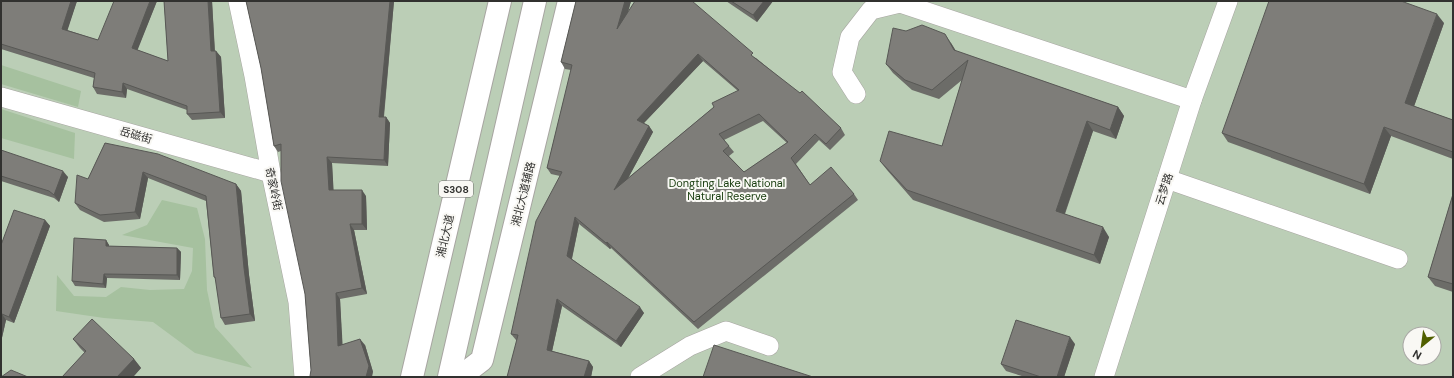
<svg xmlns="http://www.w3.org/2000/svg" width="1454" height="378" font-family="'DM Sans','Noto Sans SC',sans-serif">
	<rect width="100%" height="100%" fill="#ecebe7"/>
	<!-- green -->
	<path fill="#bbceb6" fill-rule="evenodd" d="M1 1H1453V377H1ZM1410 334H1434V358H1410Z"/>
	<!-- forest -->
	<g fill="#a6c19f">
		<polygon points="1,65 81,91 78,107 1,84"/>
		<polygon points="1,109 75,133 74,159 1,138"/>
		<polygon points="162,200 197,208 205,239 207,290 215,327 252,368 195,353 153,322 104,318 56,311 57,275 74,296 106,297 121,287 150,290 184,289 192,271 193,248 122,235 147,225"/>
	</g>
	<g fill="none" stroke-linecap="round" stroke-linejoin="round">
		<defs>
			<g id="minor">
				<polyline points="238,1 254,76 271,173 298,302 304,377"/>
				<polyline points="856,94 842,72 850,37 871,10 900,3 1192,100"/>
				<polyline points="1,97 271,173"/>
				<polyline points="1167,179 1398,259"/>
				<polyline points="640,377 690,346 726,331 769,346"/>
				<polyline points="1104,377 1192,100 1228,1"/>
			</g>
			<polyline id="major" points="460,377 482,360 569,1"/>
			<g id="highway">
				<polyline points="412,377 500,1"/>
				<polyline points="449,377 535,1"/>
			</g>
		</defs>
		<!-- minor casing -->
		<use href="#minor" stroke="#a7a5a1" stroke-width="20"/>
		<!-- major casing -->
		<use href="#major" stroke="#a7a5a1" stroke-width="24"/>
		<!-- highway casing -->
		<use href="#highway" stroke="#a7a5a1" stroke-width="24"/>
		<!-- minor -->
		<use href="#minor" stroke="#fff" stroke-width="19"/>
		<!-- major -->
		<use href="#major" stroke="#fff" stroke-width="22"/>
		<!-- highway -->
		<use href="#highway" stroke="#fff" stroke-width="22"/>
	</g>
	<!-- wall -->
	<g fill="#6c6c68" fill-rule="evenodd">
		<polygon points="1,1 77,1 67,30 98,40 157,1 137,50 168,61 164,1 212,1 215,51 216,51 221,57 225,118 192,120 187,114 187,110 127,89 126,98 97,94 93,87 94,78 1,49"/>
		<polygon points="246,1 394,1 384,117 386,117 390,123 388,166 332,163 333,190 366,196 367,230 354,230 367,294 340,299 342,344 365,345 373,372 311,370 305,294 281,151 278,152 274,146 261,68"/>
		<path d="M576 1H631L628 12 756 58 841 128 845 135 830 150 819 140 796 164 810 185 854 194 858 200 698 329 611 248 610 249 579 224 572 259 644 313 621 347 562 306 552 351 589 361 593 367 591 377H507L517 340H516L511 334 560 176 551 174 547 168 571 70 565 69 561 62ZM703 61 738 91 714 107 628 178 653 132 649 126 644 123ZM763 121 787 143 744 172 729 156 734 152 724 140Z"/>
		<polygon points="726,1 773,1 757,22"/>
		<polygon points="1444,23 1414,106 1453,120 1453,159 1391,136 1370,194 1228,142 1222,133"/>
		<polygon points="951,43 956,51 1118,107 1124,116 1116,139 1093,131 1065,214 1109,237 1100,264 913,200 887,170 880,161 942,146 962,80 939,99 912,90 893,73 886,64"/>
		<polygon points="105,143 236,184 241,191 249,275 255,321 225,325 221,318 216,280 214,277 206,201 148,178 140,219 104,222 80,210 75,203 88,179"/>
		<polygon points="1,150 68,177 59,202 54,198 1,181"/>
		<polygon points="1453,194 1453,292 1435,286 1428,277"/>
		<polygon points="45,220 50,226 14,323 6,320 1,342 1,245"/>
		<polygon points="106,240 109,245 109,246 177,248 181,252 180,280 107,278 106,288 75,286 72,281"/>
		<polygon points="73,339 134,359 141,368 133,377 62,377 85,353 80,348"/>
		<polygon points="1075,344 1064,377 1025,377 1006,371 1001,364"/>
	</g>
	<!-- shaded-wall -->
	<g fill="#585855">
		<polygon points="71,1 77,1 66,35 62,29"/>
		<polygon points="150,1 157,1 136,54 132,48"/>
		<polygon points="208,1 212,1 215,57 211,51"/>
		<polygon points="390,1 394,1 383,123 379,117"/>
		<polygon points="625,1 631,1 622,35 617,29"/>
		<polygon points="764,1 773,1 757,22 753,15"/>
		<polygon points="1437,14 1444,23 1412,112 1405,103"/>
		<polygon points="945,34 951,43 961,60 954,50"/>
		<polygon points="216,51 221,57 225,118 220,112"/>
		<polygon points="698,54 703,61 641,126 637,120"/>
		<polygon points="123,83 127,89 126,98 122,92"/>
		<polygon points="1118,107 1124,116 1116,139 1110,130"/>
		<polygon points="386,117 390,123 388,166 384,160"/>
		<polygon points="1087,121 1093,131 1062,221 1056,211"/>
		<polygon points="649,126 653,132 618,197 614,190"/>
		<polygon points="1384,127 1391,136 1370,194 1364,184"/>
		<polygon points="327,157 332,163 334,196 329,190"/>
		<polygon points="63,171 68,177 59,202 54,195"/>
		<polygon points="143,172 148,178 140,219 135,212"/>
		<polygon points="236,184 241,191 249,275 255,321 250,314 244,268"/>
		<polygon points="362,190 366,196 367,230 362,224"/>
		<polygon points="575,217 579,224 571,262 567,256"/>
		<polygon points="45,220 50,226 14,323 9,317"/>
		<polygon points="350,224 354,230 367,294 362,288"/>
		<polygon points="1103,227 1109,237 1100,264 1094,255"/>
		<polygon points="106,240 109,245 109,251 106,246"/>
		<polygon points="607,242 611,248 610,249 606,243"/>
		<polygon points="177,248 181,252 180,280 177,275"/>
		<polygon points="104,274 107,278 106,288 103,284"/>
		<polygon points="336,293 340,299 343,352 338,346"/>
		<polygon points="557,299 562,306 551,356 547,350"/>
		<polygon points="640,307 644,313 621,347 616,341"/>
		<polygon points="2,314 6,320 1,342 1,318"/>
		<polygon points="1070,337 1075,344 1064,377 1057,377"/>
		<polygon points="360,339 365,345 373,372 372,377 366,377"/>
		<polygon points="134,359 141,368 133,377 117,377"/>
		<polygon points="589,361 593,367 591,377 584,377"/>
	</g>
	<!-- building -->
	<g fill="#7e7d79" stroke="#585855" fill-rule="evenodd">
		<polygon points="1,1 71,1 62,29 98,40 114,1 150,1 132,48 168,61 164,1 208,1 211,51 216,51 220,112 187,114 187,106 123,83 122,92 93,87 95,73 1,44"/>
		<polygon points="246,1 390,1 379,117 386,117 384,160 327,157 329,190 362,190 362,224 350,224 362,288 336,293 338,346 360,339 369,366 366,377 310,377 310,376 311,370 305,294 281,181 281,144 274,146 261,68"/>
		<path d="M576 1H625L617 29 635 1H692L753 53 751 55 800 93 802 91 841 128 826 144 815 134 791 158 810 185 831 167 854 194 694 322 607 242 606 243 575 217 567 256 640 307 616 341 557 299 547 350 589 361 584 377H507L518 335 511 334 536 221 562 172 547 168 572 65 561 62ZM698 54 739 90 712 103 714 107 614 190 649 126 637 120ZM759 114 788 142 744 172 723 151 729 146 719 134Z"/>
		<polygon points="731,1 764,1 753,15"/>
		<polygon points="1269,1 1401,1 1437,14 1405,103 1453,120 1453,152 1384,127 1364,184 1222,133"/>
		<polygon points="922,25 945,34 954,50 1118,107 1110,130 1087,121 1056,211 1103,227 1094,255 907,190 880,161 889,131 942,146 968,60 932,90 905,80 886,64 893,28 906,31"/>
		<polygon points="105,143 158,154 236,184 244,268 250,314 221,318 215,277 214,277 206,196 143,172 135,212 100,215 75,203 77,175 88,179"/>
		<polygon points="1,150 63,171 54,195 49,191 1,176"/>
		<polygon points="1453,194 1453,284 1428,277"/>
		<polygon points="14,210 45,220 9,317 2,314 1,318 1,245"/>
		<polygon points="74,238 106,240 106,246 177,248 177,275 104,274 103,284 72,281"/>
		<polygon points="92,319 134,359 117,377 62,377 86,351 73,339"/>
		<polygon points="1016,320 1070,337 1057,377 1041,377 1001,364"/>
		<polygon points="714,345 813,377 703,377"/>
		<polygon points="11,370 28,377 1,377"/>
	</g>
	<g text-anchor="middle" stroke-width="4" stroke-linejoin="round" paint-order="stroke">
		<!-- shield labels -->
		<rect fill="#f9f8f4" stroke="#6d6d6a" stroke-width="1" x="439" y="181" width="34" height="16" rx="3"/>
		<g font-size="10" font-weight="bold" fill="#31312f">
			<text x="456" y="193">S308</text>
		</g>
		<!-- street labels -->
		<g font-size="11" fill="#31312f" stroke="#f9f8f4">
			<text transform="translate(136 135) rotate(16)" y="4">岳磁街</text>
			<text transform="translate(274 189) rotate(78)" y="4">奇家岭街</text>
			<text transform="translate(1164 189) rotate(-72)" y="4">云梦路</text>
			<text transform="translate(523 194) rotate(-76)" y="4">湘北大道辅路</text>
			<text transform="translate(445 236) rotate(-77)" y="4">湘北大道</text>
		</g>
		<!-- park labels -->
		<g font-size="11" fill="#153a0b" stroke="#f9f8f4">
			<text x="727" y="187">Dongting Lake National<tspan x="727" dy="13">Natural Reserve</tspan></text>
		</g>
	</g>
	<!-- border -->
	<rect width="1454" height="378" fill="none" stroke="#31312f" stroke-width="4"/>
	<!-- north arrow -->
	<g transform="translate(1422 346) rotate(209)"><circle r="19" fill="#f9f8f4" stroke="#a9a8a5"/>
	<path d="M0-3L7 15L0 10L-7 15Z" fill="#516000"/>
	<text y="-6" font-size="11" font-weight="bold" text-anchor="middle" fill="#31312f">N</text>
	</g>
</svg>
